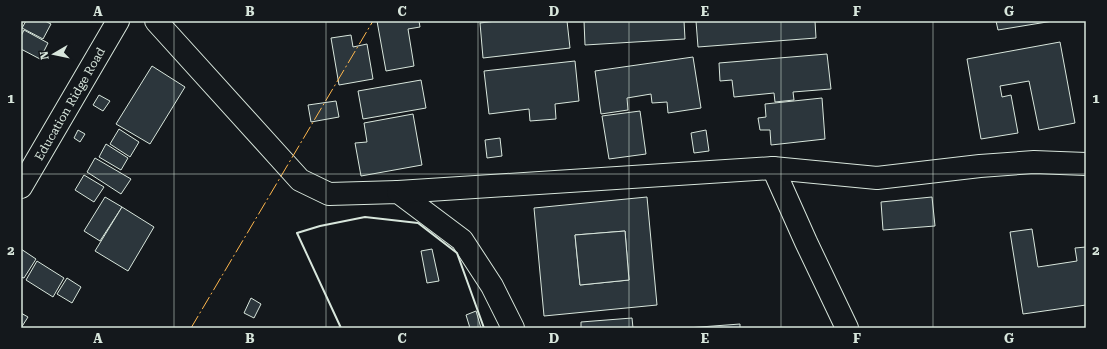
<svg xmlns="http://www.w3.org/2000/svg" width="1107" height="349" font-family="'Roboto Serif',serif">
	<rect width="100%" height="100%" fill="#14181c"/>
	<!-- building -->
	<g fill="#2c363c" stroke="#d8e6dc" fill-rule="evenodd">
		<polygon points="26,21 45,21 51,24 43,39 22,28"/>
		<polygon points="377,21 419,21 420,27 408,29 414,66 386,71"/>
		<polygon points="496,21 567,21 570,48 483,58 480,23"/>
		<polygon points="584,21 684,21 685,39 585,45"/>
		<polygon points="696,21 815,21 816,38 698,47"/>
		<polygon points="996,21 1053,21 998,30"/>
		<polygon points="24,30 48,43 40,59 21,49 21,36"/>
		<polygon points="351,35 353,47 367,44 373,79 339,85 331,38"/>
		<polygon points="1060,42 1075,123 1039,130 1029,81 1000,86 1002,97 1011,95 1018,133 981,139 967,59"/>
		<polygon points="827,54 831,89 793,92 794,100 775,102 774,93 734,97 732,80 720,81 719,63"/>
		<polygon points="693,57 701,108 668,113 667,102 652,103 651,94 627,98 628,110 601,114 595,71"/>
		<polygon points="575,61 579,101 555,104 556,119 530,121 529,109 489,114 484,71"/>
		<polygon points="152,66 185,87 150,144 116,124"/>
		<polygon points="421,80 426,108 363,119 358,91"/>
		<polygon points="99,95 110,101 103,111 93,105"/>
		<polygon points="822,98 825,139 771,145 770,130 760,130 758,118 766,117 765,104"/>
		<polygon points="336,101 339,117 311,122 308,105"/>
		<polygon points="640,111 646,154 609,159 602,116"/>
		<polygon points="413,114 422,165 361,176 355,143 367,142 364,123"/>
		<polygon points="119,129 139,142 130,157 110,144"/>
		<polygon points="78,130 85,134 80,142 74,138"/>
		<polygon points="706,130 709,151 694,153 691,133"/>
		<polygon points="500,138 502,156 487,158 485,140"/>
		<polygon points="106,144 128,158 121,170 99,157"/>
		<polygon points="95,158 131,179 121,194 87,172"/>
		<polygon points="84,175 104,187 94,202 75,190"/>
		<polygon points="105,197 122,207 100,241 84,231"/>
		<path d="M647 197 657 305 544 316 534 208ZM625 231 629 280 580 285 575 235Z"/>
		<polygon points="932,197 935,226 883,230 881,202"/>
		<polygon points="122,207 154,227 128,271 95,251"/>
		<polygon points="1032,229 1038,267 1077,261 1075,248 1086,247 1086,305 1023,314 1010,232"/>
		<polygon points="625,231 629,280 580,285 575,235"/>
		<polygon points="21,249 36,259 24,278 21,277"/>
		<polygon points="432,249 439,281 427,283 421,251"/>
		<polygon points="37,261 64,278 53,297 26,280"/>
		<polygon points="67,278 81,287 72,303 57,294"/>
		<polygon points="251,298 261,304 254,318 244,313"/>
		<polygon points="476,311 481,328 470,328 466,315"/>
		<polygon points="21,313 28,317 21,328"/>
		<polygon points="632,318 633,328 581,328 581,322"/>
		<polygon points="740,324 740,328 687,328"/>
	</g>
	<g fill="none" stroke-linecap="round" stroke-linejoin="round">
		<defs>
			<g id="street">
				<polyline points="156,21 300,180 329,194 398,192 462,240 492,286 513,328"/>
				<polyline points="773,168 806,242 847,328"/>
				<polyline points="398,192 773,168 877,178 980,166 1034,162 1086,164"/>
			</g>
			<polyline id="secondary" points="21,187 118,21"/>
		</defs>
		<!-- street casing -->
		<use href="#street" stroke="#d8e6dc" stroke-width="24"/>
		<!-- secondary casing -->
		<use href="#secondary" stroke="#d8e6dc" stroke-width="24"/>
		<!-- street -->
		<use href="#street" stroke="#14181c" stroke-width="22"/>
		<!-- secondary -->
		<use href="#secondary" stroke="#14181c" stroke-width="22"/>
		<!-- wall -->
		<polyline stroke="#d8e6dc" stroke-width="2" points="341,328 297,233 320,226 365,217 418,223 457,253 484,328"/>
		<!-- power -->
		<polyline stroke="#ffb74d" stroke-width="1" stroke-dasharray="14 3 2 3" stroke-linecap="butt" points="191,328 373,21"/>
	</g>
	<!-- grid -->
	<path fill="none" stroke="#d8e6dc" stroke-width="1" stroke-opacity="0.55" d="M174 21V328M326 21V328M478 21V328M629 21V328M781 21V328M933 21V328M21 174H1086"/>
	<g text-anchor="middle" stroke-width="3" stroke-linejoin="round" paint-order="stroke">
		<!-- street labels -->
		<g font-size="12" fill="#d8e6dc" stroke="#14181c">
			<text transform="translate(70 104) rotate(-60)" y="4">Education Ridge Road</text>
		</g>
	</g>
	<!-- border -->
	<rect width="1107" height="349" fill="none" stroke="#14181c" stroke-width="44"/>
	<!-- north arrow -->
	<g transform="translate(54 54) rotate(261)" stroke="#14181c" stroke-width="3" paint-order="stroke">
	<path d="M0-3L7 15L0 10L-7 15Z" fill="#d8e6dc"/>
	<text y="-6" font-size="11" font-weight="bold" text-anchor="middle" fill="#d8e6dc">N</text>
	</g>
	<rect x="22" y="22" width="1063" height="305" fill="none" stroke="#d8e6dc" stroke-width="1.5"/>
	<g font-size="13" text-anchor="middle" font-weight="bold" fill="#d8e6dc">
		<text x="98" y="16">A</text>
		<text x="250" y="16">B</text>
		<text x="402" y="16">C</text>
		<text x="554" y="16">D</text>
		<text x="705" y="16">E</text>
		<text x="857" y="16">F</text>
		<text x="1009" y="16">G</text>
		<text x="11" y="103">1</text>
		<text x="1096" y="103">1</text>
		<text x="11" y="255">2</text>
		<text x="1096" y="255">2</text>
		<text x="98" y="343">A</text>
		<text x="250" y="343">B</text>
		<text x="402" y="343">C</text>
		<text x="554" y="343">D</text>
		<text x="705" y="343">E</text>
		<text x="857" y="343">F</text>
		<text x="1009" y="343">G</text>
	</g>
</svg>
